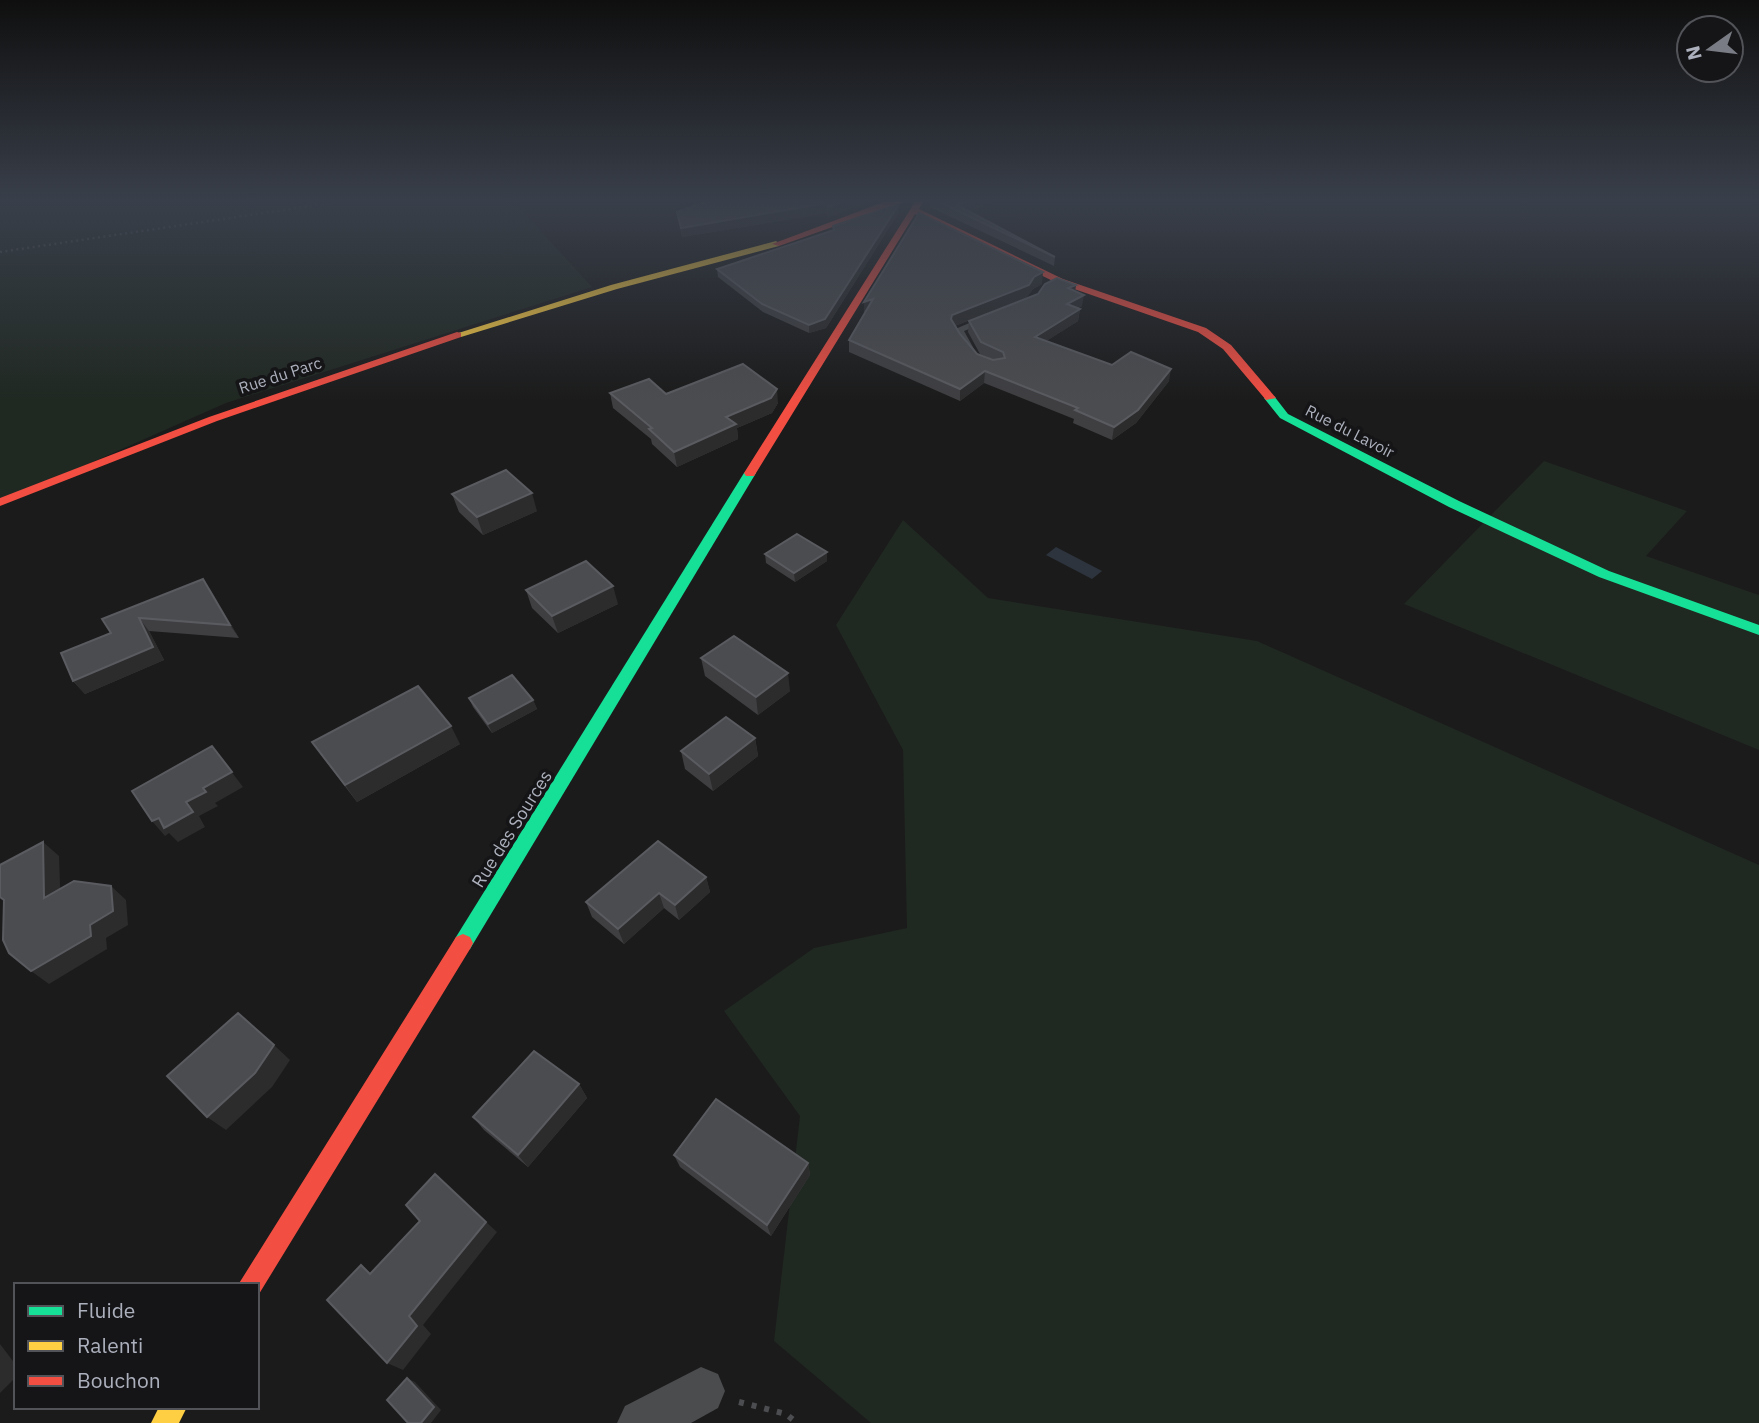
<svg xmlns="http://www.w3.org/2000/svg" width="1759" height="1423" font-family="'IBM Plex Sans',sans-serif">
	<rect width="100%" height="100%" fill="#1b1b1b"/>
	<!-- green -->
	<g fill="#202822">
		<polygon points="0,202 514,202 592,287 226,403 0,503"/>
		<polygon points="1544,461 1687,511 1646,556 1759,595 1759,750 1404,604"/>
		<polygon points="903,520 988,598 1257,641 1759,865 1759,1423 871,1423 774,1341 800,1116 724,1011 814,948 907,928 903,750 836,625"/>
	</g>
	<!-- water -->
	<polygon fill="#2d343e" points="1056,547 1102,571 1092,579 1046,555"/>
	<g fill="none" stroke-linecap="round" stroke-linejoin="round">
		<!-- path-far1 -->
		<polyline stroke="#4c4d50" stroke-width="2.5" stroke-dasharray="2 3.5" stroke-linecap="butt" points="0,252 338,202"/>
		<!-- path -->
		<polyline stroke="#4c4d50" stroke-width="6" stroke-dasharray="5 8" stroke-linecap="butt" points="739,1402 786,1414 797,1423"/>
		<!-- lane -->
		<polygon fill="#4b4c4e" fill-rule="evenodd" points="988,315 992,316 992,320 964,331 978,356 969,358 953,330"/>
		<!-- street -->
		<polygon fill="#4b4c4e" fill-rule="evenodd" points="701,1367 718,1374 725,1391 718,1408 691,1423 617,1423 625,1406"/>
		<!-- fast -->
		<g fill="#16e098" fill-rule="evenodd">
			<polygon points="1266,396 1274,396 1288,414 1459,501 1609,571 1759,625 1759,635 1599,577 1449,507 1280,418 1264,398"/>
			<polygon points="750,469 756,473 470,949 463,952 456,949 453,943 456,937 744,473"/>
		</g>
		<!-- slow -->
		<g fill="#ffcf43" fill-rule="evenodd">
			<polygon points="776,241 780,244 779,246 617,289 461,337 452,335 611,285"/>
			<polygon points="159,1407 187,1407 179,1423 151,1423"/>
		</g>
		<!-- jam -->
		<g fill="#f24e42" fill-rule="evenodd">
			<polygon points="884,202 903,202 779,246 772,244"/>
			<polygon points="915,202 923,202 919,209 1063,279 1206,328 1231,345 1276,398 1266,400 1223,349 1198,332 1057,283 915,214 756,473 754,476 746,476 744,473"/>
			<polygon points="457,332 461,333 461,337 217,421 0,506 0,498 209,417"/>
			<polygon points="463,934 470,937 473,943 470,949 259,1294 257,1285 238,1285 456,937"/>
		</g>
	</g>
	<!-- wall -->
	<g fill="#3f3f42">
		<polygon points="705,202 867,202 828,217 827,213 682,237 677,212"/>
		<polygon points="930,202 994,202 968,211 1055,257 1054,266 930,207"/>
		<polygon points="899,204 899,212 826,328 809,333 763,312 718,277 717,269 833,231 833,226"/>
		<polygon points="1042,284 1033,289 1027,297 955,326 960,334 977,354 994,360 980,354 968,332 969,321 1076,285 1075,291 1082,306 1078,308 1080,309 1078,321 1046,341 1112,365 1169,381 1136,423 1112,440 1073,423 1074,419 984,383 960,401 849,352 849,340"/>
		<polygon points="610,393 666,394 778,403 772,413 737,428 738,439 677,467 652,444 651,439 613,408"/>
		<polygon points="452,494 537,511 483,535 459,512"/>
		<polygon points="827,552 827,561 795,582 766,563 765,554"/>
		<polygon points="203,579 239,638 149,631 164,660 85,694 73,681 111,633"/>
		<polygon points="526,590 618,604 558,633 532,608"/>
		<polygon points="701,658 790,691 758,715 705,676"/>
		<polygon points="469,698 533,700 537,709 492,733 473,707"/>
		<polygon points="755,738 758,756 713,791 685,769 681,751"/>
		<polygon points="312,742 460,744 357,802 324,759"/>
		<polygon points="706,877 710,892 679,920 664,908 624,944 592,917 586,902"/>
		<polygon points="579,1084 587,1098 528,1167 484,1130 473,1117"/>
		<polygon points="674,1155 808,1163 810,1175 771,1236 680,1167"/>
	</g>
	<!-- shaded-wall -->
	<g fill="#2c2c2d">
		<polygon points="842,202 867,202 828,217 828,207"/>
		<polygon points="967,202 994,202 962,213 957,205"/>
		<polygon points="827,203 827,213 682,237 681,228"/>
		<polygon points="899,204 899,212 826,328 809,333 809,325"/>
		<polygon points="1043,272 1042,284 1033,289 1027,297 952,327 951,331 952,315"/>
		<polygon points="1076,285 1074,297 1068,288"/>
		<polygon points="1084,295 1082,306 1065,315 1067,304"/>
		<polygon points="873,299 864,314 864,302"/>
		<polygon points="1080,309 1078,321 1034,349 1035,337"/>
		<polygon points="1171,369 1169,381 1136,423 1112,440 1114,427"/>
		<polygon points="985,371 984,383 960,401 960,389"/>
		<polygon points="777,389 778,403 772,413 737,428 738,439 677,467 674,452 726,417"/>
		<polygon points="532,493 537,511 483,535 477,517"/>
		<polygon points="827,552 827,561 795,582 794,573"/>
		<polygon points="203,579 212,592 239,638 230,625"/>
		<polygon points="613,586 618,604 558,633 552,616"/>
		<polygon points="139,618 149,631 164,660 85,694 73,681"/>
		<polygon points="788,673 790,691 758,715 756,697"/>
		<polygon points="533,700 537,709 492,733 488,724"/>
		<polygon points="451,726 460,744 357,802 345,785"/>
		<polygon points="755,738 758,756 713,791 709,774"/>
		<polygon points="212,746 243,787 215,803 218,806 199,816 205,827 178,842 169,833 165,836 152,821 186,802 203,788"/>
		<polygon points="43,842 59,856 61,912 44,898"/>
		<polygon points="706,877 710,892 679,920 675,905"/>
		<polygon points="111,886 126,900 128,925 106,938 107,949 49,984 31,971"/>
		<polygon points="659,893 664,908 624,944 618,929"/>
		<polygon points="274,1045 290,1060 272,1087 226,1130 207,1117"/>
		<polygon points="579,1084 587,1098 528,1167 518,1155"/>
		<polygon points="808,1163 810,1175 771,1236 767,1225"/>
		<polygon points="486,1222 497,1232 423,1325 431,1334 403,1370 387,1363 409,1316"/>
		<polygon points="0,1344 16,1365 16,1377 0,1393"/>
		<polygon points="407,1378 415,1382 441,1410 431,1423 421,1423"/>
	</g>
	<!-- building -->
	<g fill="#4b4c4f" stroke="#5a5b60" stroke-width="2">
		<polygon points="705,202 842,202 828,207 827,203 681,228 677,212"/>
		<polygon points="939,202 967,202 957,205 1055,257"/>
		<polygon points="899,204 825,319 809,325 762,304 717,269 834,230 833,226"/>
		<polygon points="919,213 1043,272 1034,277 1029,285 952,315 951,319 960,334 977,354 993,360 1005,358 1003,352 981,342 969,321 1038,294 1045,284 1057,278 1076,285 1068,288 1084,295 1067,304 1080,309 1035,337 1112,365 1131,352 1171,369 1138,410 1114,427 1075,410 1078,408 985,371 960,389 849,340 873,299 864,302"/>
		<polygon points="743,364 777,389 771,398 726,417 736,424 674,452 649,429 652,428 610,393 649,379 666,394"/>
		<polygon points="506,470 532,493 477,517 452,494"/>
		<polygon points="797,534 827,552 794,573 765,554"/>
		<polygon points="586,561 613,586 552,616 526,590"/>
		<polygon points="203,579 230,625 139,618 153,647 73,681 61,653 111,633 102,619"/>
		<polygon points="734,636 788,673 756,697 701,658"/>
		<polygon points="512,675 533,700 488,724 469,698"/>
		<polygon points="418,686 451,726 345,785 312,742"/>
		<polygon points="726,717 755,738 709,774 681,751"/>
		<polygon points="212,746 232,772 203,788 206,792 186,802 193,812 164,828 159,818 152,821 132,791"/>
		<polygon points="658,841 706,877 675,905 659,893 618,929 586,902"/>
		<polygon points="43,842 44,898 74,881 111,886 113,911 90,925 91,936 31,971 9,953 3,940 4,900 0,897 0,865"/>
		<polygon points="238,1013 274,1045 255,1073 207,1117 167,1076"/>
		<polygon points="534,1051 579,1084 518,1155 473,1117"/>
		<polygon points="716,1099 808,1163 767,1225 674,1155"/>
		<polygon points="435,1174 486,1222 409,1316 417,1326 387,1363 327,1300 361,1265 370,1274 420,1221 406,1205"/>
		<polygon points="407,1378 434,1407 421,1423 408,1423 387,1400"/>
	</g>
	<!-- sky -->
	<linearGradient id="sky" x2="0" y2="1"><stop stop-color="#0f0f0f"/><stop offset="0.5" stop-color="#393f4a"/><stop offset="1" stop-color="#393f4a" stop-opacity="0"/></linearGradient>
	<rect width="1759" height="401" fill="url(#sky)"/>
	<g text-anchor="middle" stroke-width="7" stroke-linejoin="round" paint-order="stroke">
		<!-- far-street labels -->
		<g font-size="16" fill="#acb0bc" stroke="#151517">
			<text transform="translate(280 375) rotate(-18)" y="6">Rue du Parc</text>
			<text transform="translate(1350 431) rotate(27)" y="6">Rue du Lavoir</text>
		</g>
		<!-- street labels -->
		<g font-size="18" fill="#acb0bc" stroke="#151517">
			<text transform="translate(512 829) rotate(-58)" y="6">Rue des Sources</text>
		</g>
	</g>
	<!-- legend -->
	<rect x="14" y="1283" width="245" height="126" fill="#151517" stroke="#515359" stroke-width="2"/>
	<rect x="28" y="1306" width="35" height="10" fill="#16e098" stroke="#515359" stroke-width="2"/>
	<text x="77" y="1318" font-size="21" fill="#acb0bc">Fluide</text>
	<rect x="28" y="1341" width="35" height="10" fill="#ffcf43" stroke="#515359" stroke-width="2"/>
	<text x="77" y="1353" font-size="21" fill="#acb0bc">Ralenti</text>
	<rect x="28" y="1376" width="35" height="10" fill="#f24e42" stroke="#515359" stroke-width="2"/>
	<text x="77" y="1388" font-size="21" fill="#acb0bc">Bouchon</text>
	<!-- north arrow -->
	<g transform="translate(1710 49) rotate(256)"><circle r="33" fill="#151517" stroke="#515359" stroke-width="2"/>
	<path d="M0-5L12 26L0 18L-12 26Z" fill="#797c84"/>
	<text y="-10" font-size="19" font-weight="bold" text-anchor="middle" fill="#acb0bc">N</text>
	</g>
</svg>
